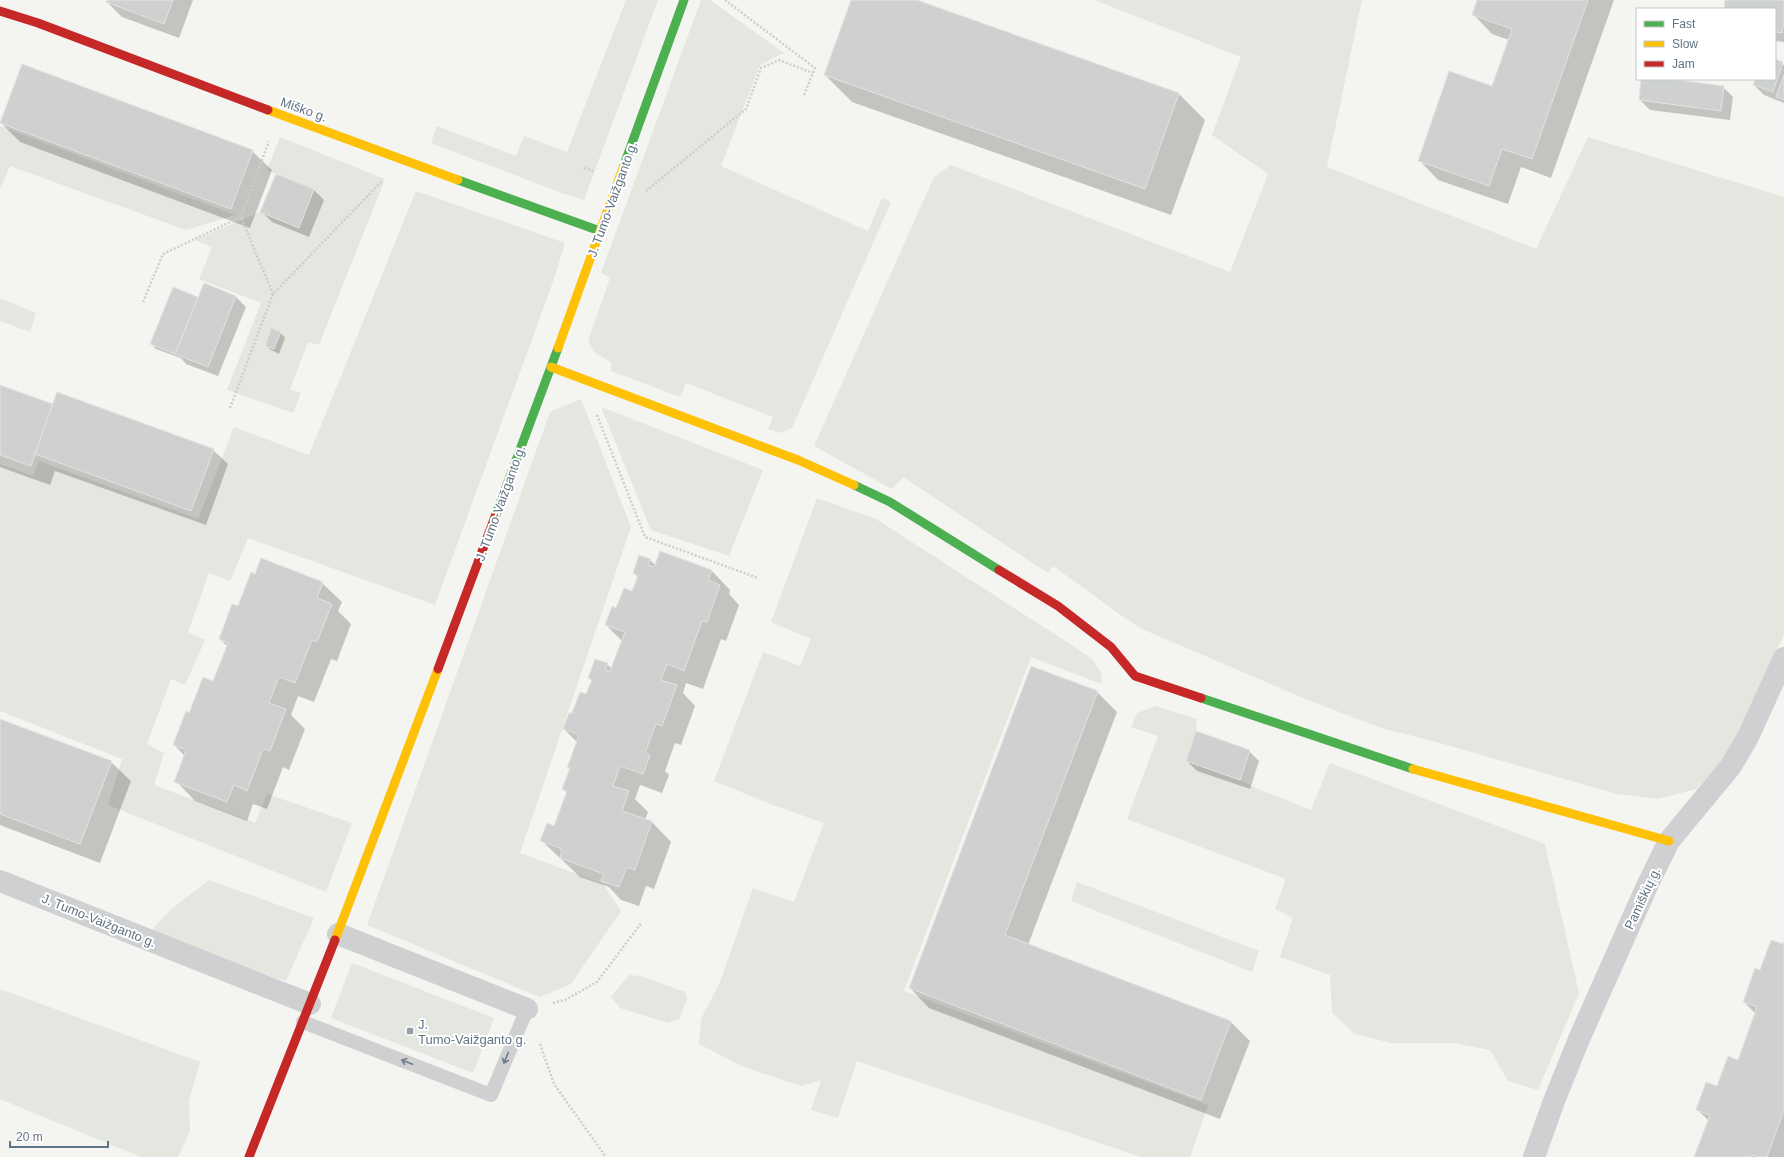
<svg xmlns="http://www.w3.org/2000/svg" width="1784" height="1157" font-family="Arial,sans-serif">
	<rect width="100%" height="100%" fill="#f4f4f1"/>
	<!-- green -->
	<g fill="#e3e7df">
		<polygon points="626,0 658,0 584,200 562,193 431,143 437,126 516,156 524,136 567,152"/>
		<polygon points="701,0 710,0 784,53 760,65 721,166 868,231 882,198 891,202 792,428 779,433 768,429 773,417 686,383 680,397 611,371 611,362 595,353 588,341 610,278 601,273"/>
		<polygon points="1094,0 1362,0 1327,167 1536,249 1588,137 1784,197 1784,634 1734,751 1696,789 1658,799 1617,794 1433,741 1381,728 1313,702 1142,629 1122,616 1053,566 1048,573 903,477 892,489 814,446 934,177 951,165 1230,272 1268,174 1212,135 1241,57"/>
		<polygon points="0,126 235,215 186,230 10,166 0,189"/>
		<polygon points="280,137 385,179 319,345 308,342 290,389 301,393 293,413 227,390 261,303 199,279 212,247 195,240 260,212 299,228 314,189 267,170"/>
		<polygon points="416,191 565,243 554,279 435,605 248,538 230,581 209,573 188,632 205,640 185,685 171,679 147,744 164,753 154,785 255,823 267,794 352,823 326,892 108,805 122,759 0,711 0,464 33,476 39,461 198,519 234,427 309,455"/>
		<polygon points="0,298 36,313 30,332 0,321"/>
		<polygon points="581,399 631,527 520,853 603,884 621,911 571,984 540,997 367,925 550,412"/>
		<polygon points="601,407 763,470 729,556 651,530"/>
		<polygon points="817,498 876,519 1070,644 1092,659 1102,675 1101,684 1031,657 904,991 1208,1105 1190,1157 1141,1157 857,1061 838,1118 811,1110 821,1080 801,1086 744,1067 699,1044 701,1019 720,982 753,888 794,902 824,823 770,804 714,781 763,652 800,666 811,639 771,622"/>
		<polygon points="1155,706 1197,719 1196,731 1186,761 1240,780 1256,788 1311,810 1330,763 1545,844 1579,993 1538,1090 1508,1081 1490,1050 1453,1043 1391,1043 1355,1034 1332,1013 1330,975 1280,957 1293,918 1275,909 1286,879 1127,819 1158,736 1131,727 1137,713"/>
		<polygon points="209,880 314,918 286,981 255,971 151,931 169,911"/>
		<polygon points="1077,882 1259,951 1252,972 1071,901"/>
		<polygon points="352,963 494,1018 473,1073 331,1018"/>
		<polygon points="629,975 640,976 685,992 687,999 679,1019 668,1023 620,1008 611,997"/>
		<polygon points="0,989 200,1062 189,1101 190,1131 178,1157 141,1157 0,1099"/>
	</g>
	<!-- shadow -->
	<g fill="#0003">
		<polygon points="108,0 193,0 179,38 122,17 107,2"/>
		<polygon points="852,0 914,0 1178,93 1205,120 1171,215 852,102 825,75"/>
		<polygon points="1478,0 1614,0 1551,178 1521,167 1508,204 1438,180 1419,160 1492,88 1509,40 1492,34 1473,14"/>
		<polygon points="1726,0 1784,0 1784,42 1775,41 1775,9 1725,9"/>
		<polygon points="1775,61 1784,65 1784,103 1764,95 1754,85 1756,79 1775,79"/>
		<polygon points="1642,79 1663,79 1723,87 1733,97 1730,120 1650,110 1640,100"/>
		<polygon points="1,123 252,151 272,170 250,228 20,142"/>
		<polygon points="276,175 314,190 324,200 309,237 272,222 262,212"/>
		<polygon points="204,284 236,297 246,307 218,376 186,364 181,358 156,349 152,344 197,298 198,299"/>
		<polygon points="281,333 285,338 279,354 271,350 266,346"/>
		<polygon points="0,386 53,406 213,450 228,464 206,525 55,471 50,485 0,467"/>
		<polygon points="650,560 656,566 711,570 730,590 729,594 739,605 726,641 721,639 703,689 686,683 683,693 695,706 681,745 675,743 665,771 669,775 662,793 640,785 635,799 648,812 645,820 652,822 671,842 654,889 646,886 639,906 621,900 609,887 580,877 542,841 555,827 567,793 563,789 570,770 568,767 577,742 564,729 587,695 592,681 589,678 607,664 612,669 622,641 606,625 617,610 633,592 638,578 634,573"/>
		<polygon points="322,583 342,602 338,611 351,624 337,661 331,659 314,702 298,696 291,715 305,729 289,770 283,767 267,809 253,804 247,821 195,801 176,781 185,756 174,745 190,714 214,682 228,647 220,639 239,607"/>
		<polygon points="1097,692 1117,712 1028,945 1231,1022 1250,1041 1220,1119 929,1008 910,988"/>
		<polygon points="0,720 111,762 131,781 100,863 0,825"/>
		<polygon points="1249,751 1259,761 1250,789 1197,771 1187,761"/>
		<polygon points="1784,944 1784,1157 1695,1157 1709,1121 1697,1109 1718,1087 1738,1061 1756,1014 1744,1002 1761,972"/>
	</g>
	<!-- building -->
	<g fill="#cfd0d0" stroke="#e3e3e1">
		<polygon points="107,0 173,0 164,24 106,2"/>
		<polygon points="851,0 917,0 1179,93 1145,189 824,75"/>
		<polygon points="1477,0 1588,0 1532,159 1502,149 1489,186 1418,161 1449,71 1492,86 1512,29 1472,15"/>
		<polygon points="1725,0 1784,0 1784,20 1782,33 1775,32 1775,9 1724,9"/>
		<polygon points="1775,59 1783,62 1773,92 1753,85 1755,79 1775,79"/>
		<polygon points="22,64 253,150 231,209 0,123"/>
		<polygon points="1784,75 1784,100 1776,97"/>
		<polygon points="1641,79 1671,79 1724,86 1721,111 1639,100"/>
		<polygon points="276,174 314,189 299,228 260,212"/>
		<polygon points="204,283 236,296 208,367 175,354"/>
		<polygon points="173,287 198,297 175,354 150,344"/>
		<polygon points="271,328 281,332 274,349 265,346"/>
		<polygon points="0,385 53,404 31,466 0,455"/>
		<polygon points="57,392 214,449 191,511 35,454"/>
		<polygon points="660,551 712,570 708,580 720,585 707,622 702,621 684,671 667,664 661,680 677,685 662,726 656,724 645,753 650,755 643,774 620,766 613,786 629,791 622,811 652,821 635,870 627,867 619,887 601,881 604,874 560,858 562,849 540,841 547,823 554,826 567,791 562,789 570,768 567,768 579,735 563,729 569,713 572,713 580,692 586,694 592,680 588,678 595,659 608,663 605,670 610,671 625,632 605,625 612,606 616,608 624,588 632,591 638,576 633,573 639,555 651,559 648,565 654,567"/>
		<polygon points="261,558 323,582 317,598 332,604 317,642 312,640 295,683 279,677 269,703 286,709 270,751 263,749 247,791 234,785 227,802 174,782 186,750 173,745 186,711 189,713 203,677 213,681 228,643 219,639 232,604 238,606 251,572 255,574"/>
		<polygon points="1031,666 1098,691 1005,935 1231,1021 1201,1100 909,988"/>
		<polygon points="0,719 112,761 80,844 0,814"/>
		<polygon points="1196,731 1250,750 1240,780 1186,761"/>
		<polygon points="1771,940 1783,944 1784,941 1784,1110 1767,1157 1758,1157 1752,1155 1751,1157 1694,1157 1710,1115 1696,1110 1706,1082 1717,1086 1728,1056 1738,1060 1757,1007 1743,1002 1755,968 1760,970"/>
	</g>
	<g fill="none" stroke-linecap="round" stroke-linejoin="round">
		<!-- path -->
		<g stroke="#cdcdcd" stroke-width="2.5" stroke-dasharray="2 2" stroke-linecap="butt">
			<polyline points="725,0 815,68 804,95"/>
			<polyline points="584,168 593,171"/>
			<polyline points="646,191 746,109 761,68 779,60 813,73"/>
			<polyline points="241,217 269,141"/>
			<polyline points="143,302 163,254 241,217 273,294"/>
			<polyline points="230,408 273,294 381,182"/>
			<polyline points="597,415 645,537 758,578"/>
			<polyline points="553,1003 565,1000 597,982 642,922"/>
			<polyline points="540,1044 554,1084 606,1157"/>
		</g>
		<!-- lane -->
		<polyline stroke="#cfd0d1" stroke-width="14" points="303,1022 491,1095 527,1009"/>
		<!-- street -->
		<g stroke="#cfd0d1" stroke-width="22">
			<polyline points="0,881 310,1004"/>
			<polyline points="338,934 527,1009"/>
			<polyline points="1534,1157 1554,1101 1579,1039 1647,886 1669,841 1731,766 1748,737 1784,658"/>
		</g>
		<!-- fast -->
		<g stroke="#4caf50" stroke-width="9">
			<polyline points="624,165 684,0"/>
			<polyline points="458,180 600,231"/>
			<polyline points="854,485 890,502 999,570"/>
			<polyline points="496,514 558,348"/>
			<polyline points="1201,698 1413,769"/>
		</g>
		<!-- slow -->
		<g stroke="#ffc107" stroke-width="9">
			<polyline points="268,110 458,180"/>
			<polyline points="558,348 624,165"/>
			<polyline points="551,367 798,460 854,485"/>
			<polyline points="1413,769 1669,841"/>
			<polyline points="335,940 438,669"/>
		</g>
		<!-- jam -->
		<g stroke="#c62828" stroke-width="9">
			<polyline points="0,11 38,23 268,110"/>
			<polyline points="999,570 1058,606 1111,647 1135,676 1201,698"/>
			<polyline points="438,669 496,514"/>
			<polyline points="249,1157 335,940"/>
		</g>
	</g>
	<!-- one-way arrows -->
	<defs><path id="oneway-shaft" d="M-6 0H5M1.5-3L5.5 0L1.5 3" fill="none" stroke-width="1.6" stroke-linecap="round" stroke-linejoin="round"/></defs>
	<g stroke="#6c7d8c">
		<use href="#oneway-shaft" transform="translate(506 1058) rotate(112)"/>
		<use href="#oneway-shaft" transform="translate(407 1062) rotate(-159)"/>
	</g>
	<!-- markers -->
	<rect fill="#94a1aa" stroke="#fff" stroke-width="1.5" x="406" y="1027" width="8" height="8" rx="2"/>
	<g text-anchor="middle" stroke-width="4" stroke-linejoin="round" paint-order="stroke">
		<!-- street labels -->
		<g font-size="13" fill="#617484" stroke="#fff">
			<text transform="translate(304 109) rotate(20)" y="5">Miško g.</text>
			<text transform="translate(612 199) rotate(-70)" y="5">J. Tumo-Vaižganto g.</text>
			<text transform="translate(500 503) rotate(-70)" y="5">J. Tumo-Vaižganto g.</text>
			<text transform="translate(1642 898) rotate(-65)" y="5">Pamiškių g.</text>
			<text transform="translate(99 920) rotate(22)" y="5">J. Tumo-Vaižganto g.</text>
		</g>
		<!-- poi labels -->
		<g font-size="13" fill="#617484" stroke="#fff" text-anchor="start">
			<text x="418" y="1029">J.<tspan x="418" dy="15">Tumo-Vaižganto g.</tspan></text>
		</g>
	</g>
	<!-- legend -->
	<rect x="1636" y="8" width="140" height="72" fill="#ffffff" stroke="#c0c7ce"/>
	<rect x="1644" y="21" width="20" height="6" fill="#4caf50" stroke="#c0c7ce"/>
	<text x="1672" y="28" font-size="12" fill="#617484">Fast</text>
	<rect x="1644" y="41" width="20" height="6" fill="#ffc107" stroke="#c0c7ce"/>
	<text x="1672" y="48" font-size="12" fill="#617484">Slow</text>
	<rect x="1644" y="61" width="20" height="6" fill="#c62828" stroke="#c0c7ce"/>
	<text x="1672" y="68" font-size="12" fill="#617484">Jam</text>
	<!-- scale -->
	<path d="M10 1141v6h98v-6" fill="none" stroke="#617484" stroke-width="2"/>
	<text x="16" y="1141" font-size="12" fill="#617484" stroke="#ffffff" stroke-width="3" paint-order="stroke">20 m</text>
</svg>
